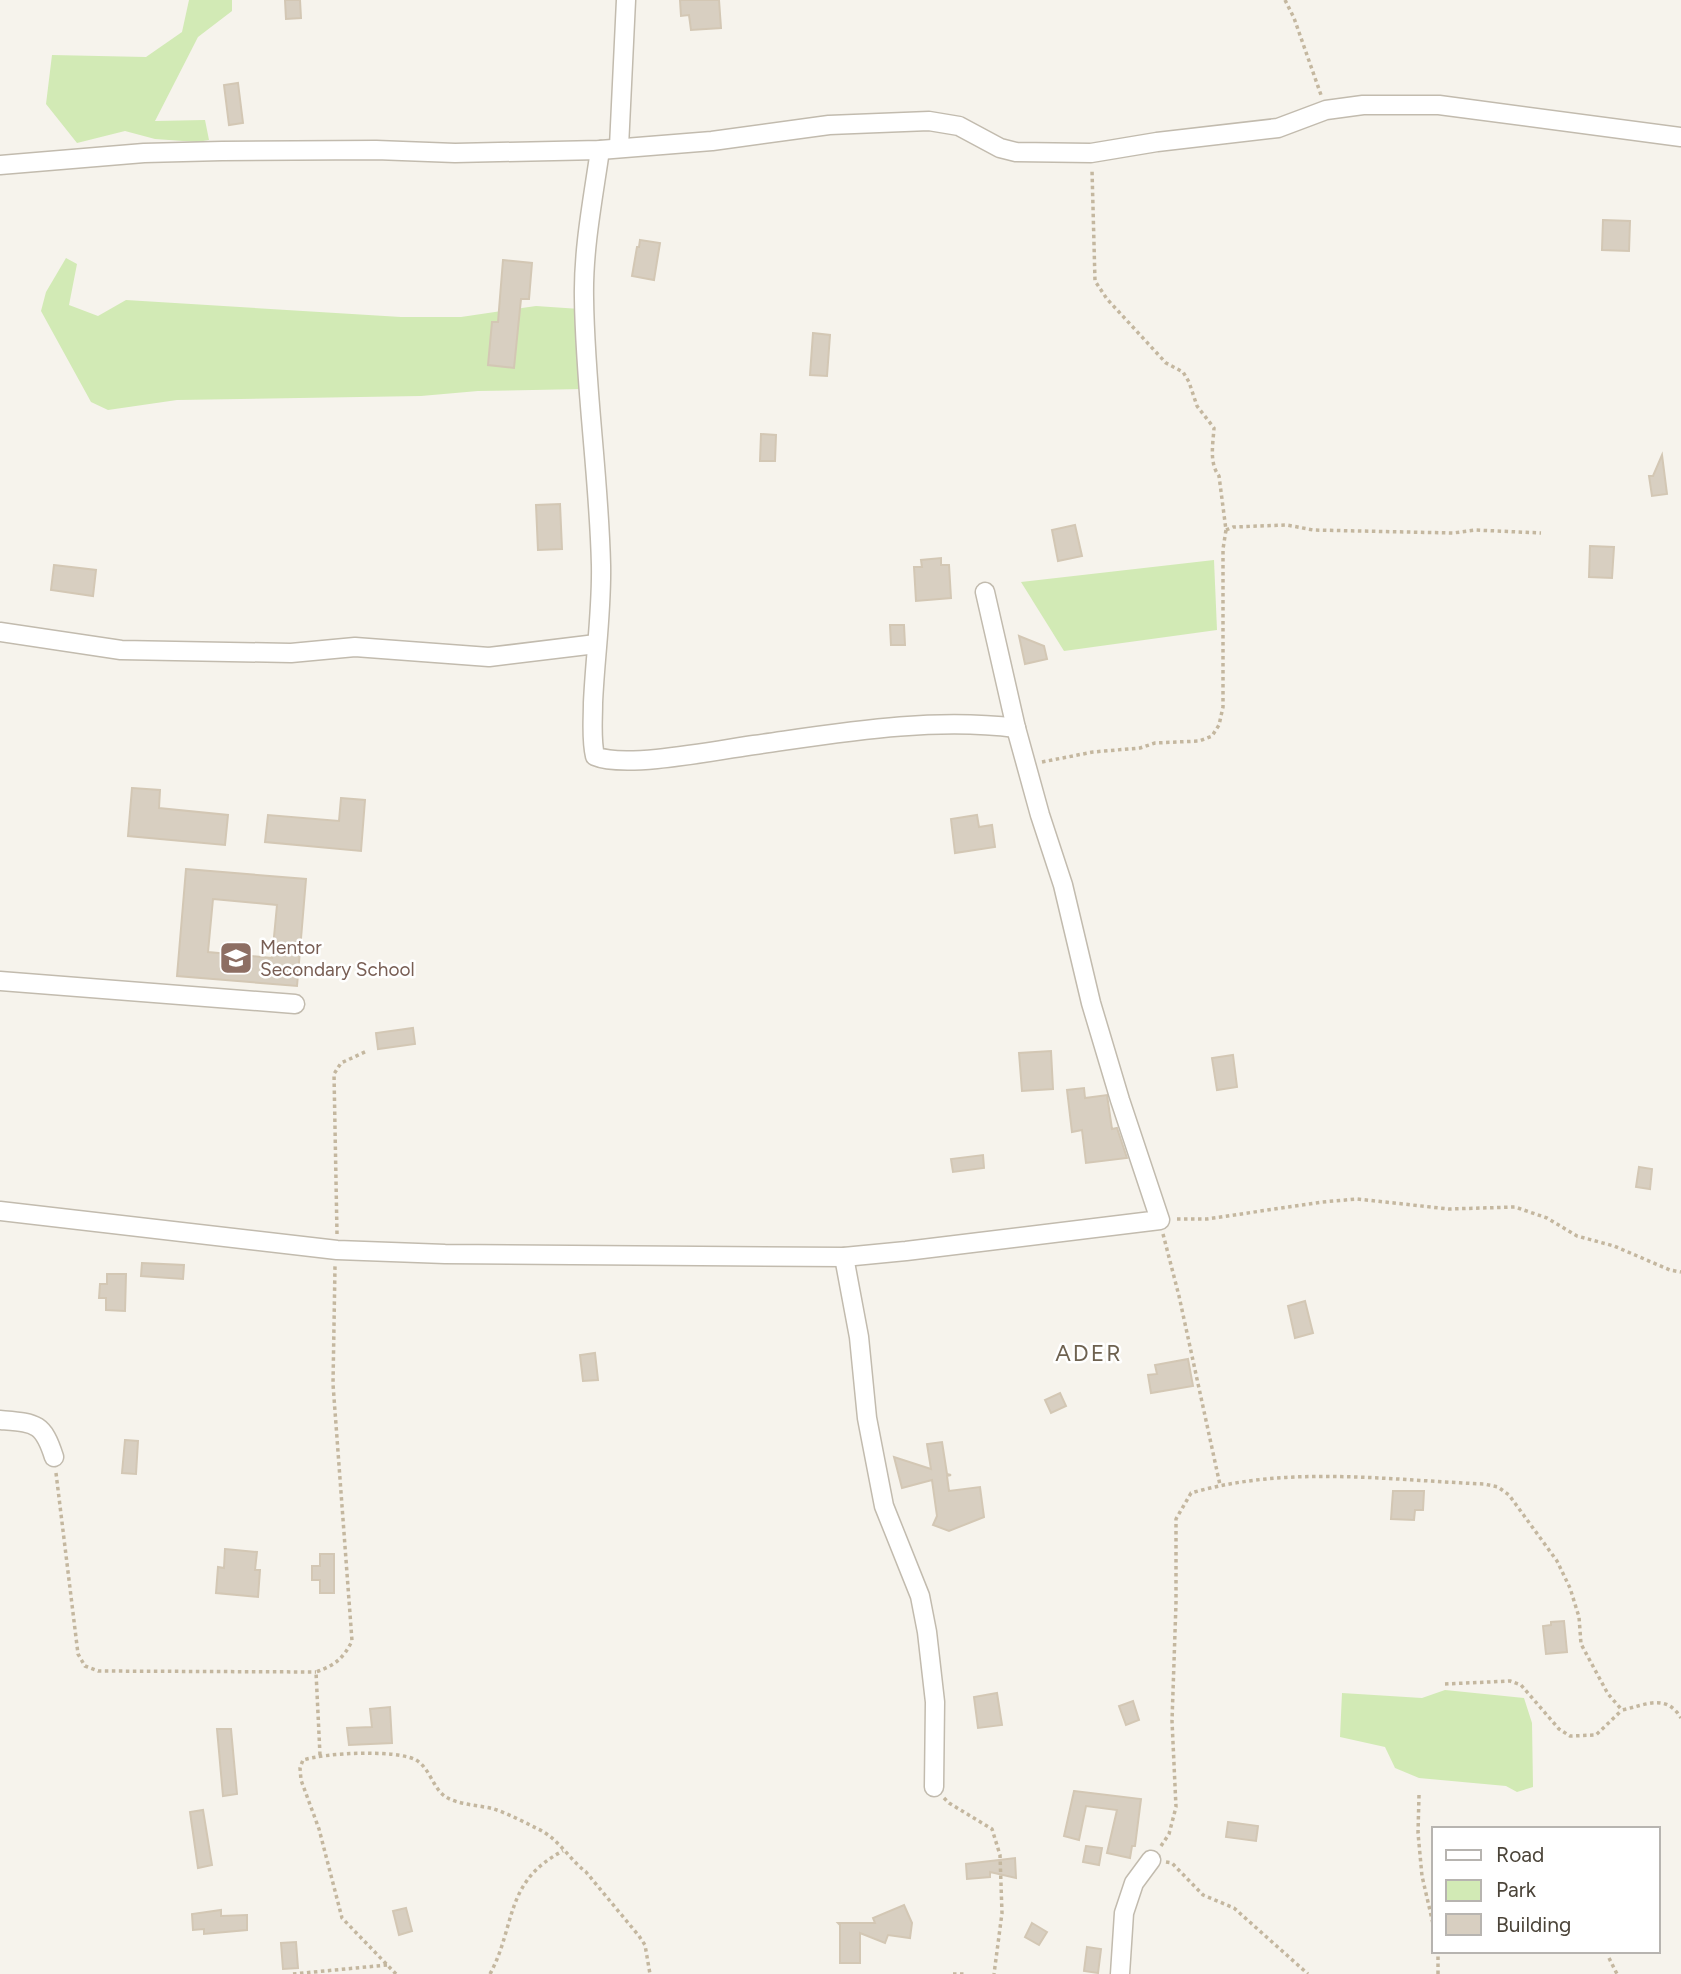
<svg xmlns="http://www.w3.org/2000/svg" width="1681" height="1974" font-family="Figtree,sans-serif">
	<rect width="100%" height="100%" fill="#f6f3ec"/>
	<!-- green -->
	<g fill="#d2eab5">
		<polygon points="189,0 232,0 232,11 198,37 155,121 205,120 209,140 197,142 155,139 125,131 77,143 46,104 52,55 146,57 182,32"/>
		<polygon points="66,258 77,264 69,305 98,316 126,300 401,317 461,317 536,306 580,309 582,389 478,391 421,396 177,400 108,410 91,402 41,311 46,292"/>
		<polygon points="1214,560 1217,630 1064,651 1021,582"/>
		<polygon points="1445,1690 1524,1698 1532,1723 1533,1787 1517,1792 1506,1786 1419,1778 1395,1768 1385,1747 1340,1737 1342,1693 1422,1698"/>
	</g>
	<!-- building -->
	<g fill="#d8cfc1" stroke="#d3c7b4" stroke-width="2" fill-rule="evenodd">
		<polygon points="285,0 300,0 301,18 286,19"/>
		<polygon points="680,0 719,0 721,28 691,30 689,15 681,16"/>
		<polygon points="238,83 243,123 229,125 224,85"/>
		<polygon points="1603,220 1630,221 1629,251 1602,250"/>
		<polygon points="640,240 660,243 654,280 632,276 637,247 639,247"/>
		<polygon points="503,260 532,263 529,299 521,299 514,368 488,365 492,322 498,322"/>
		<polygon points="813,333 830,335 827,376 810,375"/>
		<polygon points="761,434 776,435 775,461 760,461"/>
		<polygon points="1662,455 1667,494 1652,496 1649,476 1653,476"/>
		<polygon points="560,504 562,549 538,550 536,505"/>
		<polygon points="1075,525 1082,556 1058,561 1052,530"/>
		<polygon points="1590,546 1614,547 1612,578 1589,577"/>
		<polygon points="941,558 941,565 949,565 951,598 916,601 914,567 922,567 921,560"/>
		<polygon points="54,565 96,570 93,596 51,590"/>
		<polygon points="890,625 904,625 905,645 891,645"/>
		<polygon points="1019,636 1044,646 1047,659 1025,664"/>
		<polygon points="132,788 160,790 159,808 228,815 225,845 128,836"/>
		<polygon points="341,798 365,800 361,851 265,842 268,815 339,821"/>
		<polygon points="977,815 979,827 992,825 995,847 955,853 951,819"/>
		<path d="M186 869 306 879 297 986 177 976ZM213 899 277 905 272 958 208 952Z"/>
		<polygon points="413,1028 415,1044 378,1049 376,1033"/>
		<polygon points="1051,1051 1053,1089 1022,1091 1019,1053"/>
		<polygon points="1233,1055 1237,1087 1217,1090 1212,1058"/>
		<polygon points="1084,1088 1085,1098 1107,1095 1112,1129 1117,1128 1127,1158 1086,1163 1082,1130 1072,1132 1067,1090"/>
		<polygon points="983,1155 984,1168 953,1172 951,1159"/>
		<polygon points="1639,1167 1652,1169 1650,1189 1636,1187"/>
		<polygon points="142,1263 184,1265 183,1279 141,1276"/>
		<polygon points="107,1274 126,1274 125,1311 106,1310 106,1298 99,1298 100,1284 107,1284"/>
		<polygon points="1305,1301 1313,1333 1295,1338 1288,1306"/>
		<polygon points="595,1353 598,1380 583,1381 580,1355"/>
		<polygon points="1188,1359 1193,1386 1151,1393 1148,1375 1157,1374 1155,1365"/>
		<polygon points="1060,1393 1066,1406 1051,1413 1045,1400"/>
		<polygon points="125,1440 138,1441 136,1474 122,1473"/>
		<polygon points="942,1442 947,1474 951,1475 947,1476 949,1491 980,1487 984,1517 949,1531 933,1525 937,1516 932,1480 902,1488 894,1457 931,1469 927,1444"/>
		<polygon points="1393,1491 1424,1491 1423,1510 1415,1510 1414,1520 1391,1519"/>
		<polygon points="225,1549 257,1552 255,1570 260,1570 258,1597 216,1593 218,1567 224,1568"/>
		<polygon points="320,1554 334,1554 334,1593 320,1593 320,1580 312,1580 312,1566 320,1566"/>
		<polygon points="1564,1621 1567,1652 1546,1654 1543,1626 1551,1625 1551,1622"/>
		<polygon points="997,1693 1002,1725 978,1728 974,1697"/>
		<polygon points="1133,1701 1139,1720 1126,1725 1119,1706"/>
		<polygon points="390,1707 392,1743 349,1745 347,1728 372,1727 370,1709"/>
		<polygon points="217,1729 231,1729 237,1794 223,1796"/>
		<polygon points="1074,1791 1141,1799 1135,1846 1132,1846 1130,1858 1107,1853 1117,1810 1086,1806 1079,1840 1064,1836"/>
		<polygon points="203,1810 212,1865 198,1868 190,1812"/>
		<polygon points="1228,1822 1258,1826 1256,1841 1226,1837"/>
		<polygon points="1086,1846 1102,1848 1099,1865 1083,1862"/>
		<polygon points="1015,1858 1016,1878 990,1872 990,1877 967,1879 966,1864"/>
		<polygon points="904,1905 912,1923 910,1938 888,1935 885,1943 860,1933 860,1963 840,1963 840,1925 838,1923 875,1923 873,1918"/>
		<polygon points="406,1908 412,1931 399,1935 393,1911"/>
		<polygon points="221,1910 221,1916 247,1915 247,1930 204,1934 204,1929 193,1930 192,1914"/>
		<polygon points="1032,1923 1047,1932 1039,1945 1025,1937"/>
		<polygon points="296,1942 298,1968 283,1969 281,1943"/>
		<polygon points="1087,1947 1101,1949 1098,1973 1084,1971"/>
	</g>
	<g fill="none" stroke-linecap="round" stroke-linejoin="round">
		<defs>
			<g id="minor">
				<polyline points="619,147 626,0"/>
				<path d="M600 150C593 199 583 249 584 298 585 387 599 476 601 565 602 611 595 657 593 703 593 721 591 739 595 756 625 769 719 750 754 745 840 733 929 717 1016 728"/>
				<polyline points="0,165 144,153 222,151 376,150 455,153 600,150 712,141 829,125 929,121 959,126 1000,148 1016,152 1091,153 1157,142 1278,128 1326,110 1363,105 1439,105 1681,137"/>
				<polyline points="0,632 121,650 291,653 355,647 489,657 596,644"/>
				<polyline points="0,981 295,1004"/>
				<polyline points="0,1211 337,1250 445,1254 844,1257 906,1251 1160,1220 1120,1100 1091,1003 1063,885 1040,815 1016,728 985,592"/>
				<polyline points="844,1257 859,1337 867,1418 884,1506 920,1596 927,1632 935,1702 934,1787"/>
				<path d="M0 1420C35 1423 43 1422 54 1457"/>
				<polyline points="1120,1974 1124,1913 1134,1883 1151,1860"/>
			</g>
		</defs>
		<!-- minor casing -->
		<use href="#minor" stroke="#c2bbae" stroke-width="21"/>
		<!-- path -->
		<g stroke="#c4b79f" stroke-width="3.5" stroke-dasharray="3.5 3.5" stroke-linecap="butt">
			<polyline points="1285,0 1294,18 1321,95"/>
			<polyline points="1226,530 1233,527 1287,525 1313,530 1453,533 1475,530 1541,533"/>
			<path d="M1042 762 1093 752 1140 748 1155 743 1199 741 1212 736 1219 725 1223 707V549L1226 530 1219 476C1209 463 1213 444 1214 428L1197 406 1189 382 1183 372 1166 363 1107 299 1095 281 1092 170"/>
			<polyline points="1177,1219 1207,1219 1322,1202 1357,1199 1449,1209 1515,1207 1547,1218 1577,1236 1614,1246 1670,1270 1681,1272"/>
			<polyline points="337,1234 334,1074 341,1063 367,1051"/>
			<polyline points="1163,1234 1179,1296 1220,1485"/>
			<polyline points="56,1473 78,1654 85,1666 98,1671 316,1672"/>
			<polyline points="1445,1684 1510,1681 1521,1685 1559,1729 1570,1736 1596,1735 1622,1710"/>
			<path d="M320 1755 316 1672C335 1665 343 1659 352 1641L333 1384 335 1266"/>
			<polyline points="1419,1795 1418,1833 1422,1876 1434,1928"/>
			<polyline points="944,1798 949,1803 992,1829 1000,1855 1002,1913 994,1974"/>
			<path d="M1161 1846 1169 1834 1176 1807 1172 1721 1176 1603V1519L1191 1493C1287 1465 1386 1480 1484 1484L1498 1487 1509 1495 1557 1561 1570 1588 1579 1617 1581 1644 1608 1694 1622 1710C1646 1705 1666 1693 1681 1718"/>
			<polyline points="1166,1862 1172,1863 1203,1895 1234,1908 1308,1974"/>
			<polyline points="1609,1958 1617,1974"/>
			<polyline points="293,1974 387,1965"/>
			<path d="M396 1974 342 1918 319 1829 301 1780 300 1768 303 1760C325 1753 395 1749 416 1760 430 1768 433 1789 446 1797 459 1805 479 1805 494 1809 509 1814 524 1822 538 1829 558 1838 569 1859 586 1872L639 1936 645 1945 650 1974"/>
			<path d="M490 1974C516 1926 504 1881 563 1851"/>
			<polyline points="953,1974 965,1974"/>
			<polyline points="1438,1974 1438,1951"/>
		</g>
		<!-- minor -->
		<use href="#minor" stroke="#fff" stroke-width="18"/>
	</g>
	<!-- icons -->
	<defs>
		<symbol id="school-square" viewBox="-11 -11 22 22"><rect x="-9" y="-9" width="18" height="18" rx="4" fill="#8d6e63" stroke="#fff"/><path d="M0-5L7-2L0 1L-7-2ZM-4 1L0 2.5L4 1V4Q0 6-4 4Z" fill="#fff"/></symbol>
	</defs>
	<g fill-rule="evenodd">
		<use href="#school-square" x="217" y="939" width="38" height="38"/>
	</g>
	<g text-anchor="middle" stroke-width="5" stroke-linejoin="round" paint-order="stroke">
		<!-- education labels -->
		<g font-size="19" fill="#785e54" stroke="#fff" text-anchor="start">
			<text x="260" y="954">Mentor<tspan x="260" dy="22">Secondary School</tspan></text>
		</g>
		<!-- quarter labels -->
		<g font-size="23" letter-spacing="2" fill="#6e6250" stroke="#fff">
			<text x="1089" y="1361">ADER</text>
		</g>
	</g>
	<!-- legend -->
	<rect x="1432" y="1827" width="228" height="126" fill="#ffffff" stroke="#b7b4b0" stroke-width="2"/>
	<rect x="1446" y="1850" width="35" height="10" fill="#ffffff" stroke="#b7b4b0" stroke-width="2"/>
	<text x="1496" y="1862" font-size="21" fill="#4b4439">Road</text>
	<rect x="1446" y="1880" width="35" height="21" fill="#d2eab5" stroke="#b7b4b0" stroke-width="2"/>
	<text x="1496" y="1897" font-size="21" fill="#4b4439">Park</text>
	<rect x="1446" y="1914" width="35" height="21" fill="#d8cfc1" stroke="#b7b4b0" stroke-width="2"/>
	<text x="1496" y="1932" font-size="21" fill="#4b4439">Building</text>
</svg>
